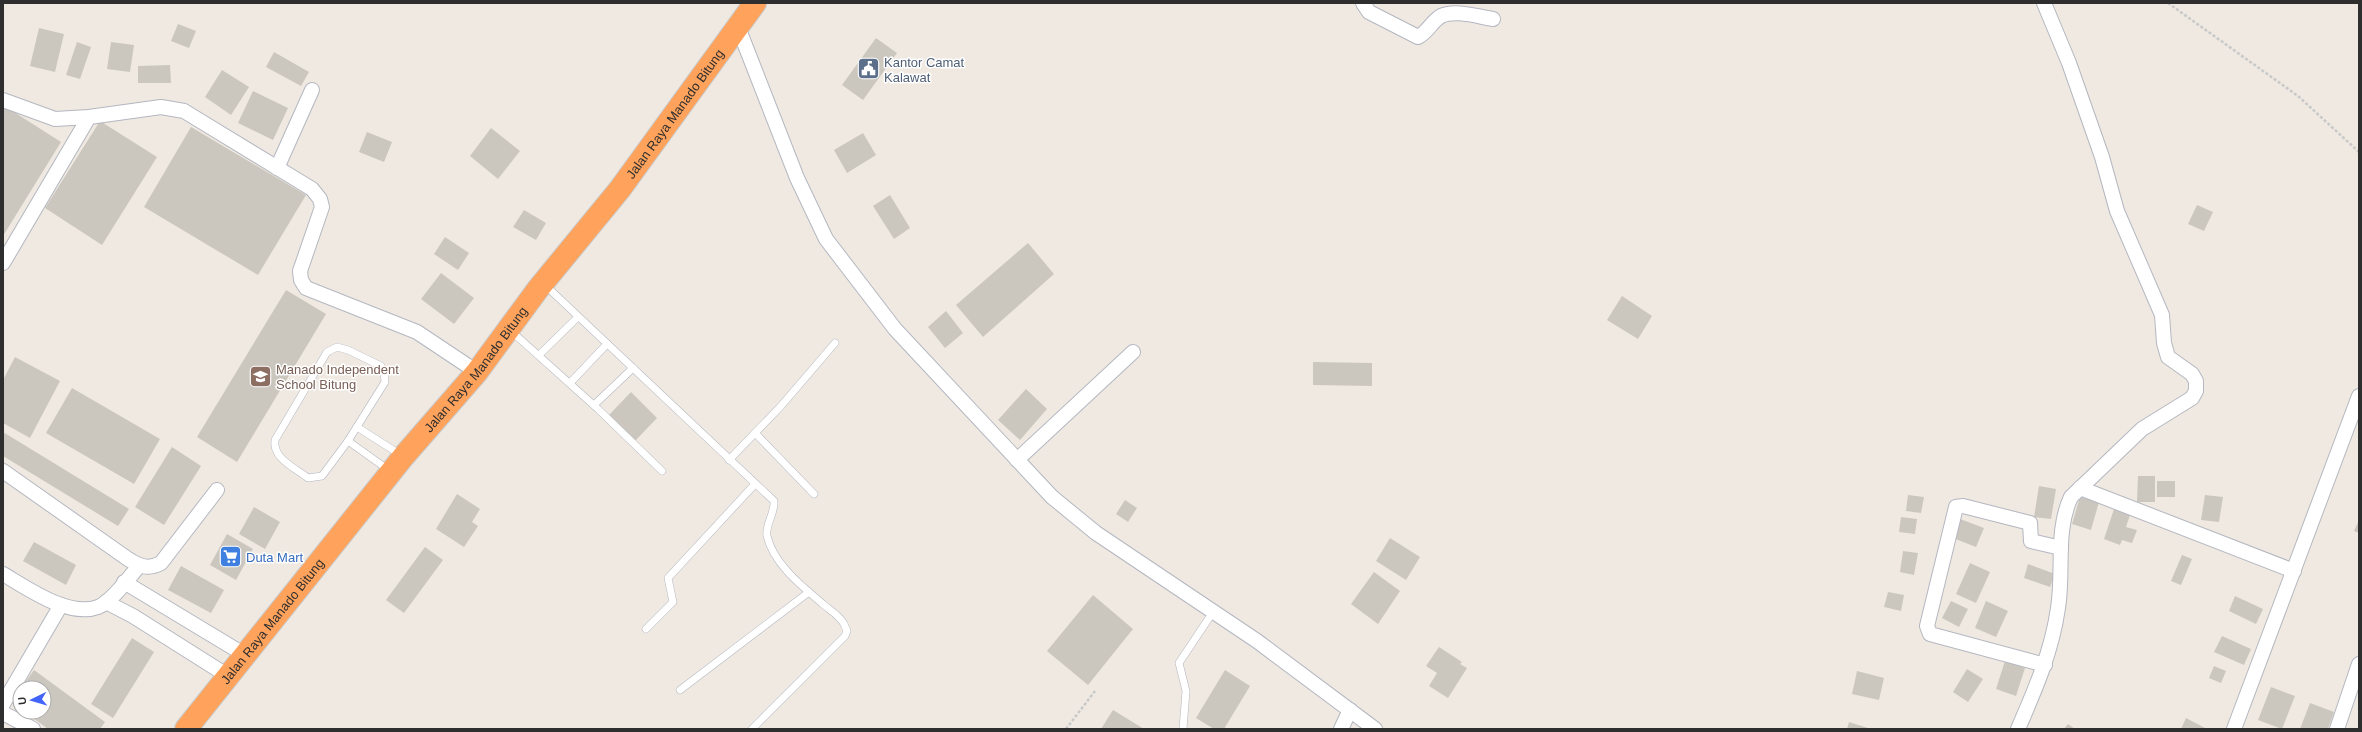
<svg xmlns="http://www.w3.org/2000/svg" width="2362" height="732" font-family="Helvetica,sans-serif">
	<rect width="100%" height="100%" fill="#efe9e1"/>
	<!-- building -->
	<g fill="#cbc7bf">
		<polygon points="178,24 196,31 189,48 171,41"/>
		<polygon points="39,28 64,34 55,72 30,66"/>
		<polygon points="876,38 897,53 863,100 842,85"/>
		<polygon points="77,42 91,47 80,79 66,75"/>
		<polygon points="111,42 134,45 130,72 107,69"/>
		<polygon points="274,52 309,72 301,86 266,67"/>
		<polygon points="170,65 171,83 138,83 138,66"/>
		<polygon points="222,70 249,87 231,115 205,97"/>
		<polygon points="253,91 288,108 273,140 238,123"/>
		<polygon points="3,105 61,142 3,236"/>
		<polygon points="100,121 157,157 102,245 45,208"/>
		<polygon points="191,127 306,195 258,275 144,207"/>
		<polygon points="491,128 520,151 498,179 470,156"/>
		<polygon points="367,132 392,142 384,162 359,152"/>
		<polygon points="863,133 876,155 847,173 834,150"/>
		<polygon points="890,195 910,228 894,239 873,206"/>
		<polygon points="2197,205 2213,212 2204,231 2188,224"/>
		<polygon points="524,210 546,223 536,240 513,227"/>
		<polygon points="445,237 469,253 458,270 434,254"/>
		<polygon points="1028,243 1054,274 983,337 956,305"/>
		<polygon points="441,273 474,298 454,324 421,299"/>
		<polygon points="286,290 326,314 237,462 197,437"/>
		<polygon points="1622,296 1652,316 1638,339 1607,320"/>
		<polygon points="946,311 963,333 945,348 928,327"/>
		<polygon points="15,357 60,381 30,438 3,423 3,380"/>
		<polygon points="1313,362 1372,363 1372,386 1313,385"/>
		<polygon points="72,388 160,439 134,484 46,433"/>
		<polygon points="1026,389 1047,409 1020,440 998,420"/>
		<polygon points="631,392 657,418 635,441 609,415"/>
		<polygon points="3,432 129,509 118,526 3,456"/>
		<polygon points="172,447 201,466 164,525 135,507"/>
		<polygon points="2138,476 2155,476 2155,502 2137,502"/>
		<rect x="2157" y="481" width="18" height="16"/>
		<polygon points="2039,486 2056,489 2051,519 2034,517"/>
		<polygon points="457,494 480,509 472,522 478,526 464,547 436,529"/>
		<polygon points="1908,495 1924,497 1921,513 1906,511"/>
		<polygon points="2205,495 2223,497 2219,522 2201,520"/>
		<polygon points="2080,497 2099,502 2091,530 2072,524"/>
		<polygon points="1125,500 1137,508 1128,522 1116,514"/>
		<polygon points="254,507 280,522 265,549 239,534"/>
		<polygon points="2114,509 2130,515 2126,527 2137,530 2132,543 2122,540 2120,545 2104,539"/>
		<polygon points="1901,517 1917,519 1915,534 1899,532"/>
		<polygon points="1960,519 1984,528 1976,547 1953,538"/>
		<polygon points="2359,520 2359,533 2354,531"/>
		<polygon points="227,534 253,549 236,580 210,565"/>
		<polygon points="1390,538 1420,557 1406,580 1376,561"/>
		<polygon points="34,542 76,565 66,585 23,561"/>
		<polygon points="425,547 443,560 404,613 386,600"/>
		<polygon points="1903,551 1918,553 1914,575 1900,572"/>
		<polygon points="2182,555 2192,559 2181,585 2171,581"/>
		<polygon points="1970,563 1990,572 1976,603 1956,594"/>
		<polygon points="2028,564 2055,574 2050,587 2024,578"/>
		<polygon points="181,566 224,590 211,613 168,590"/>
		<polygon points="1374,572 1400,591 1378,624 1351,604"/>
		<polygon points="1888,592 1904,595 1901,611 1884,607"/>
		<polygon points="1093,595 1133,629 1088,685 1047,651"/>
		<polygon points="2235,596 2263,609 2256,624 2229,611"/>
		<polygon points="1951,601 1968,609 1959,627 1942,618"/>
		<polygon points="1986,601 2008,611 1996,637 1975,628"/>
		<polygon points="2222,636 2251,649 2244,665 2214,652"/>
		<polygon points="132,638 154,652 113,718 91,704"/>
		<polygon points="1439,647 1462,662 1460,664 1467,668 1448,698 1429,686 1437,673 1426,666"/>
		<polygon points="2005,661 2025,668 2016,696 1996,689"/>
		<polygon points="2214,666 2226,671 2221,683 2209,678"/>
		<polygon points="1967,669 1983,679 1968,702 1953,692"/>
		<polygon points="34,670 105,722 100,729 48,729 25,712 44,712 44,688 21,688"/>
		<polygon points="1225,670 1250,686 1224,729 1214,729 1196,718"/>
		<polygon points="1857,671 1884,678 1879,700 1852,694"/>
		<polygon points="2271,687 2295,696 2282,729 2258,720"/>
		<polygon points="20,689 20,708 11,702"/>
		<polygon points="2310,703 2334,712 2328,729 2300,729"/>
		<polygon points="1113,710 1144,729 1101,729"/>
		<polygon points="2186,718 2207,729 2181,729"/>
		<polygon points="1849,722 1871,729 1847,729"/>
		<polygon points="2068,724 2075,729 2064,729"/>
	</g>
	<g fill="none" stroke-linecap="round" stroke-linejoin="round">
		<defs>
			<g id="lane">
				<path d="M545 285 774 501C775 514 765 524 767 536 774 565 803 587 824 605 830 610 840 616 844 624L847 631 845 636 752 729"/>
				<polyline points="510,330 598,409 662,471"/>
				<path d="M337 347 348 350 381 366 384 371 385 382 348 441 322 476 308 478C295 468 272 458 275 440L327 352Z"/>
				<polyline points="539,355 578,317"/>
				<polyline points="570,383 607,344"/>
				<polyline points="594,405 633,368"/>
				<polyline points="357,427 401,455"/>
				<polyline points="755,433 814,494"/>
				<polyline points="348,441 390,471"/>
				<polyline points="729,460 781,406 835,343"/>
				<polyline points="646,629 673,602 668,578 755,484"/>
				<polyline points="680,690 809,592"/>
				<polyline points="1183,729 1186,691 1179,663 1213,612"/>
			</g>
			<g id="street">
				<path d="M1363 3 1369 12 1418 37C1428 32 1432 21 1441 16 1455 9 1479 17 1493 19"/>
				<polyline points="738,27 797,178 826,239 895,329 1052,497 1096,533 1257,641 1375,729"/>
				<polyline points="3,100 55,119 89,117 161,107 184,111 312,189 320,199 322,207 300,271 301,280 306,288 417,332 477,372"/>
				<polyline points="277,168 312,90"/>
				<polyline points="3,263 89,117"/>
				<polyline points="1017,460 1133,352"/>
				<path d="M3 471 128 559C139 566 148 570 161 563L217 490"/>
				<polyline points="2080,488 2294,571"/>
				<path d="M3 574C27 588 69 618 98 607 112 602 129 577 139 566"/>
				<polyline points="124,582 245,655"/>
				<polyline points="106,602 133,616 228,676"/>
				<polyline points="2045,665 1930,634 1927,626 1956,507 1963,506 2030,523 2031,541 2061,548"/>
				<polyline points="3,704 61,605"/>
				<polyline points="3,713 33,729"/>
				<polyline points="1341,729 1350,710"/>
				<path d="M2018 729C2035 690 2052 651 2058 608 2064 571 2055 531 2071 497L2142 429 2192 398 2196 391V381L2192 374 2168 357 2164 343 2162 315 2117 211 2102 157 2069 63 2044 3"/>
				<polyline points="2234,729 2359,396"/>
				<polyline points="2337,729 2359,664"/>
			</g>
			<g id="highway">
				<path id="s1" d="M186 729 403 457 477 372 538 289 620 189 755 3"/>
			</g>
		</defs>
		<!-- lane casing -->
		<use href="#lane" stroke="#b4b7c1" stroke-width="8"/>
		<!-- street casing -->
		<use href="#street" stroke="#b4b7c1" stroke-width="16"/>
		<!-- highway casing -->
		<use href="#highway" stroke="#c9c9c9" stroke-width="24"/>
		<!-- path -->
		<g stroke="#c9c9c9" stroke-width="2.5" stroke-dasharray="3 2" stroke-linecap="butt">
			<polyline points="2168,3 2298,96 2359,152"/>
			<polyline points="1066,729 1095,691"/>
		</g>
		<!-- lane -->
		<use href="#lane" stroke="#fff" stroke-width="7"/>
		<!-- street -->
		<use href="#street" stroke="#fff" stroke-width="14"/>
		<!-- highway -->
		<use href="#highway" stroke="#ffa35c" stroke-width="22"/>
	</g>
	<!-- icons -->
	<defs>
		<symbol id="civic-square" viewBox="-11 -11 22 22"><rect x="-9" y="-9" width="18" height="18" rx="4" fill="#5c6f8a" stroke="#fff"/><path d="M-.6-6.5H3V-4.5H.6V-3L4-1V1h2V6H-6V1h2V-1L-.6-3ZM-1.2 2.5V6h2.4V2.5Z" fill="#fff"/></symbol>
		<symbol id="school-square" viewBox="-11 -11 22 22"><rect x="-9" y="-9" width="18" height="18" rx="4" fill="#8d6e63" stroke="#fff"/><path d="M0-5L7-2L0 1L-7-2ZM-4 1L0 2.5L4 1V4Q0 6-4 4Z" fill="#fff"/></symbol>
		<symbol id="supermarket-square" viewBox="-11 -11 22 22"><rect x="-9" y="-9" width="18" height="18" rx="4" fill="#3f7fe0" stroke="#fff"/><path d="M-6-5.5h2.5l.6 2H6L4.5 2H-2.5L-4.4-4H-6ZM-1.5 3.2a1.3 1.3 0 1 0 .1 0ZM3 3.2a1.3 1.3 0 1 0 .1 0Z" fill="#fff"/></symbol>
	</defs>
	<g fill-rule="evenodd">
		<use href="#civic-square" x="856" y="56" width="25" height="25"/>
		<use href="#school-square" x="248" y="364" width="25" height="25"/>
		<use href="#supermarket-square" x="218" y="544" width="25" height="25"/>
	</g>
	<g text-anchor="middle" stroke-width="3" stroke-linejoin="round" paint-order="stroke">
		<!-- service labels -->
		<g font-size="13" fill="#4e5e75" stroke="#fff" text-anchor="start">
			<text x="884" y="67">Kantor Camat<tspan x="884" dy="15">Kalawat</tspan></text>
		</g>
		<!-- street labels -->
		<g font-size="13" fill="#2e2e2e" stroke="#fff">
			<text dy="5" stroke="none"><textPath href="#s1" startOffset="786">Jalan Raya Manado Bitung</textPath></text>
			<text dy="5" stroke="none"><textPath href="#s1" startOffset="462">Jalan Raya Manado Bitung</textPath></text>
			<text dy="5" stroke="none"><textPath href="#s1" startOffset="138">Jalan Raya Manado Bitung</textPath></text>
		</g>
		<!-- education labels -->
		<g font-size="13" fill="#785e54" stroke="#fff" text-anchor="start">
			<text x="276" y="374">Manado Independent<tspan x="276" dy="15">School Bitung</tspan></text>
		</g>
		<!-- shop labels -->
		<g font-size="13" fill="#366cbe" stroke="#fff" text-anchor="start">
			<text x="246" y="562">Duta Mart</text>
		</g>
	</g>
	<!-- border -->
	<rect width="2362" height="732" fill="none" stroke="#2e2e2e" stroke-width="8"/>
	<!-- north arrow -->
	<g transform="translate(32 700) rotate(265)"><circle r="19" fill="#ffffff" stroke="#ababab"/>
	<path d="M0-3L7 15L0 10L-7 15Z" fill="#4264fb"/>
	<text y="-6" font-size="11" font-weight="bold" text-anchor="middle" fill="#2e2e2e">U</text>
	</g>
</svg>
